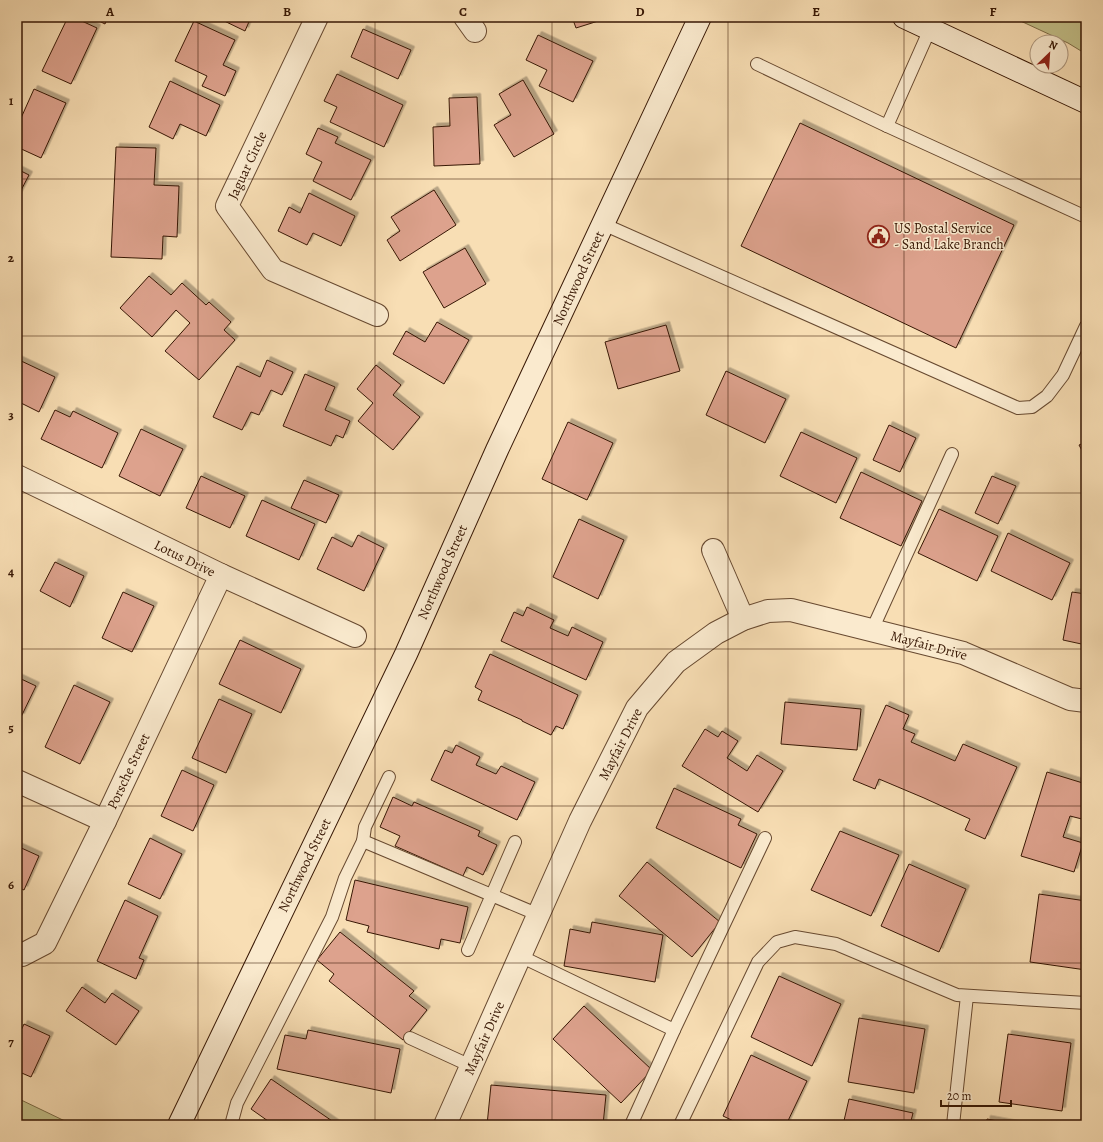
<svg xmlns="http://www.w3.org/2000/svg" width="1103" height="1142" font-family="Alegreya,serif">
	<defs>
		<filter id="shadow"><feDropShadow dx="3.5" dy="-3.5" stdDeviation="0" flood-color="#0004"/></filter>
	</defs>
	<rect width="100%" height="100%" fill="#f8deb4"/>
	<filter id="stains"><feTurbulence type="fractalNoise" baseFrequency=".005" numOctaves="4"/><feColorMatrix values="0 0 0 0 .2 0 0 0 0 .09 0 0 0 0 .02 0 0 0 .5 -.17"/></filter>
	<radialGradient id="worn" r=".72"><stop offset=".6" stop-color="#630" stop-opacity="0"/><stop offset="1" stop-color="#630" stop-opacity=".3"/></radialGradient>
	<!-- green -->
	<g fill="#c3c089" stroke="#7d6c46">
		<polygon points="1012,17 1086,17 1086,54 1068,43"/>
		<polygon points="17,1098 67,1122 68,1125 17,1125"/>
	</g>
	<!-- building -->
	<g fill="#dda28d" stroke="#371704" filter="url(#shadow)">
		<polygon points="68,17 73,17 97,28 71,84 42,71"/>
		<polygon points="91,17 108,17 105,24"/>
		<polygon points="216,17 251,17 245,31"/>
		<polygon points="572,17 611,17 576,28"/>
		<polygon points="194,21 235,40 223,65 236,71 225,96 202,86 207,76 175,61"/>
		<polygon points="363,29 411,50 398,79 351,57"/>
		<polygon points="538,35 593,61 573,102 539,86 547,70 526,60"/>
		<polygon points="337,74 403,105 384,147 330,122 337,107 324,101"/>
		<polygon points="523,80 554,134 514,157 494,125 511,115 499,94"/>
		<polygon points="170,81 220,105 206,136 180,124 173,139 149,127"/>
		<polygon points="34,89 66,103 41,158 17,147 17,127"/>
		<polygon points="477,97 480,164 434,166 433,127 450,126 449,98"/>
		<polygon points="800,123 1014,225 956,348 741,246"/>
		<polygon points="318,128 338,137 335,143 371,160 351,200 313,181 322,162 306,154"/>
		<polygon points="116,147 156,148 154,185 179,186 177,237 163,236 162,259 111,257"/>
		<polygon points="17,169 29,175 17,198"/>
		<polygon points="434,190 456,225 400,261 387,240 400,231 391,217"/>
		<polygon points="309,193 355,216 341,246 313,233 307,245 278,231 289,207 300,213"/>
		<polygon points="465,248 486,284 444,308 423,272"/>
		<polygon points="149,276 171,295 182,283 206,305 209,302 231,322 224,330 235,340 199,380 165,351 190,323 176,310 152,337 120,308"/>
		<polygon points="437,322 469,340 444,384 393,354 406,331 425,342"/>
		<polygon points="666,325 680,371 618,389 605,342"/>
		<polygon points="17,359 55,377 39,412 17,401"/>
		<polygon points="267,360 293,372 282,395 271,390 259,415 251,412 242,430 213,417 237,366 260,377"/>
		<polygon points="376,365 401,385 393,395 420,417 393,450 358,421 373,403 357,389"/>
		<polygon points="726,371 786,399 765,443 706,415"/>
		<polygon points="305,374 335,387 325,410 350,421 343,438 336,435 331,446 283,426"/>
		<polygon points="55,410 70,417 73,411 118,433 102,468 41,439"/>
		<polygon points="568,422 613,443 587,500 542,479"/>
		<polygon points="889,425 916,438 900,472 873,460"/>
		<polygon points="141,429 183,449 160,496 119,476"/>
		<polygon points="801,432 857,458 836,503 780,476"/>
		<polygon points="1086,442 1086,458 1079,445"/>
		<polygon points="861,472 922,501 901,546 840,518"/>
		<polygon points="201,476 245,496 230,528 186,508"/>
		<polygon points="992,476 1016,486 998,524 975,513"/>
		<polygon points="304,480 339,495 326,523 291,508"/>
		<polygon points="262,500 315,524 299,560 246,536"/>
		<polygon points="939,509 998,536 977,581 918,553"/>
		<polygon points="579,519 624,540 598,599 553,577"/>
		<polygon points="1008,533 1070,563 1052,600 991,571"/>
		<polygon points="358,535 384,548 364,591 317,569 332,537 352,547"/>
		<polygon points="55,562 84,576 70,607 40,591"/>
		<polygon points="123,592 154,606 132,652 102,638"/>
		<polygon points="1072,592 1086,594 1086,645 1063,640"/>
		<polygon points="527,607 554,620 550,628 568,636 572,627 603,642 586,680 501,641 514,612 523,616"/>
		<polygon points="240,640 301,669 281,713 219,684"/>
		<polygon points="490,654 578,695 563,729 556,726 551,735 522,721 522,720 478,700 482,691 475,687"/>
		<polygon points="17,677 36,686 21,717 17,716"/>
		<polygon points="74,685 110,702 80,764 45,747"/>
		<polygon points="219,699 252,714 226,773 192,758"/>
		<polygon points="785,702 861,709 857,750 781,744"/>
		<polygon points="886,705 909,715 903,729 915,734 911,742 955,761 963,744 1017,767 985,839 965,830 970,819 924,798 879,779 875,789 853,780"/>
		<polygon points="705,729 718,737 722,731 738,741 727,758 747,771 757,755 783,771 758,812 682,766"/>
		<polygon points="456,745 480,757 476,765 496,774 501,766 535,782 517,820 431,780 445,750 452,753"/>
		<polygon points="182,770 214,785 193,831 161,816"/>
		<polygon points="1047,772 1086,784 1086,820 1070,816 1063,837 1083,843 1074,872 1021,856"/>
		<polygon points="674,788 741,819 738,825 757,834 741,868 656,828"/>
		<polygon points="393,797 412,806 414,802 480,831 478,836 497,845 483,875 467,867 463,876 395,846 400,836 380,827"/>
		<polygon points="840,831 899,855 871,916 811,890"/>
		<polygon points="150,838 182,854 160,899 128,884"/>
		<polygon points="17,846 39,856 24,890 17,887"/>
		<polygon points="647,862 720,922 692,957 619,896"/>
		<polygon points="909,864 966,889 939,952 881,926"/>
		<polygon points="355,880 468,907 460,943 441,939 439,949 367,932 369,926 346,920"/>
		<polygon points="1039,894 1086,901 1086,970 1030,962"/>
		<polygon points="125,900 158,916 139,958 144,960 136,979 97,961"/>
		<polygon points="592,922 663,935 655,982 564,966 570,929 590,933"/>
		<polygon points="340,932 414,991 409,996 427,1010 403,1040 329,981 334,974 317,960"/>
		<polygon points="779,976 841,1004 812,1066 751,1037"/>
		<polygon points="82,987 105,1003 112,993 139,1011 116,1045 66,1011"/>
		<polygon points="584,1006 652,1070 621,1103 553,1039"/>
		<polygon points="859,1018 925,1029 914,1093 848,1082"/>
		<polygon points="24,1024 50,1036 31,1077 17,1071 17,1039"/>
		<polygon points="308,1030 400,1049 391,1093 277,1069 285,1035 306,1039"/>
		<polygon points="1008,1034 1071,1043 1062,1111 999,1102"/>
		<polygon points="751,1055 807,1081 786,1125 742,1125 723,1116"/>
		<polygon points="271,1079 338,1125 265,1125 268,1121 251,1109"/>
		<polygon points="491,1085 606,1095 603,1125 487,1125"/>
		<polygon points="849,1099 913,1113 910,1125 843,1125"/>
		<polygon points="987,1119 1019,1125 986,1125"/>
	</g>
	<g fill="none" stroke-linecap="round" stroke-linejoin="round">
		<defs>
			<g id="lane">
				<polyline points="757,64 887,126 930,29"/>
				<polyline points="887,126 1086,217"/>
				<polyline points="603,224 1018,408 1032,407 1047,396 1063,375 1086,326"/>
				<polyline points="872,630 952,454"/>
				<polyline points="363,841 365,827 389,777"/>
				<polyline points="468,950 515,842"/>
				<polyline points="520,956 674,1030 631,1125"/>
				<polyline points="674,1030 765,838"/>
				<polyline points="410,1038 471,1066"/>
				<polyline points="231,1125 237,1103 332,917 345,878 363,841 539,915"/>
				<polyline points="680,1125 758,962 777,942 795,937 836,944 957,995 1086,1003"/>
				<polyline points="953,1125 967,996"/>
			</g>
			<g id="street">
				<polyline points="317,17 227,206 273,270 377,315"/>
				<polyline points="465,17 475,31"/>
				<polyline points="17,476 221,575 355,636"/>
				<polyline points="713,550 743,619"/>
				<polyline points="17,781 105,821"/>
				<polyline points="22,955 45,943 105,821 221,575"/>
				<polyline points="445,1125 580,821 637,708 676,662 716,633 743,619 768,611 791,610 963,653 1070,699 1086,701"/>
			</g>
			<g id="secondary">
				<polyline points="904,17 1086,102"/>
				<polyline points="179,1125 406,654 497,450 700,17"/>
			</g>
		</defs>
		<!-- lane casing -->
		<use href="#lane" stroke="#674930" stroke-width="14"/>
		<!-- street casing -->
		<use href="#street" stroke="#674930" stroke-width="24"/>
		<!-- secondary casing -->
		<use href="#secondary" stroke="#371704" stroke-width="24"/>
		<!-- lane -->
		<use href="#lane" stroke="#faeace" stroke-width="12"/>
		<!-- street -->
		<use href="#street" stroke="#faeace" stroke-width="22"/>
		<!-- secondary -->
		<use href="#secondary" stroke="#faeace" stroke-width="22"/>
	</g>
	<!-- grid -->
	<path fill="none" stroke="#371704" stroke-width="1" stroke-opacity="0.55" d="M198 17V1125M375 17V1125M552 17V1125M728 17V1125M904 17V1125M17 179H1086M17 336H1086M17 493H1086M17 649H1086M17 806H1086M17 963H1086"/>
	<!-- icons -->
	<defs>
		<symbol id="civic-ring" viewBox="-11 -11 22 22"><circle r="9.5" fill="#faeace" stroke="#8f2418" stroke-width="1.5"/><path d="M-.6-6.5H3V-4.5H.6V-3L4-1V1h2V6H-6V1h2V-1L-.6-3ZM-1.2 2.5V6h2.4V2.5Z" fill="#8f2418"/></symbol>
	</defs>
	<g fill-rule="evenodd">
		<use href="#civic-ring" x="866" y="224" width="25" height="25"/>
	</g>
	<g text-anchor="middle" stroke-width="3" stroke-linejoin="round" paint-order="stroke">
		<!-- street labels -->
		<g font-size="14" fill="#371704" stroke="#faeace">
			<text transform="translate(247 165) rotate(-65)" y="5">Jaguar Circle</text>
			<text transform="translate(578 278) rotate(-65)" y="5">Northwood Street</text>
			<text transform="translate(185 558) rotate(26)" y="5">Lotus Drive</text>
			<text transform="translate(442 572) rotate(-66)" y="5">Northwood Street</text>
			<text transform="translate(929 645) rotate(15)" y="5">Mayfair Drive</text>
			<text transform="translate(620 744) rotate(-63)" y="5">Mayfair Drive</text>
			<text transform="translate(128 771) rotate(-65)" y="5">Porsche Street</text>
			<text transform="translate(304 865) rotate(-64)" y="5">Northwood Street</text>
			<text transform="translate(484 1038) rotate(-66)" y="5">Mayfair Drive</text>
		</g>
		<!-- poi labels -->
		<g font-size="14" fill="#371704" stroke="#faeace" text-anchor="start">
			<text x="894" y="233">US Postal Service<tspan x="894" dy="16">- Sand Lake Branch</tspan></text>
		</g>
	</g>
	<!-- margin -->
	<rect width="1103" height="1142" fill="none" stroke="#f8deb4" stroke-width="44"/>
	<!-- north arrow -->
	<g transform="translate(1049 54) rotate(25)"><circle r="19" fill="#faeace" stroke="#ac967d"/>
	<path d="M0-3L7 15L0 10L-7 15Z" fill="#8f2418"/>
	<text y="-6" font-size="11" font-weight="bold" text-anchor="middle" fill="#371704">N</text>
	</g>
	<!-- scale -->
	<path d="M941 1100v6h70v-6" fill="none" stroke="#371704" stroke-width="2"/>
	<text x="947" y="1100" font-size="12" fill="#371704" stroke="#faeace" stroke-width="3" paint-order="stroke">20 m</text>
	<rect x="22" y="22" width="1059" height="1098" fill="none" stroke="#371704" stroke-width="1.5"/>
	<g font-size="13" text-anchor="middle" font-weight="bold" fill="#371704">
		<text x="110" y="16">A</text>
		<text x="287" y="16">B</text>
		<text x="463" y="16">C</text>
		<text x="640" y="16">D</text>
		<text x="816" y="16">E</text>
		<text x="993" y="16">F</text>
		<text x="11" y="105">1</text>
		<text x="11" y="262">2</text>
		<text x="11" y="419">3</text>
		<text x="11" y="576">4</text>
		<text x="11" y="732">5</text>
		<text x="11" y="889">6</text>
		<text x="11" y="1046">7</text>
	</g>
	<rect width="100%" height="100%" filter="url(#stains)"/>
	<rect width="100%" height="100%" fill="url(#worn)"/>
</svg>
